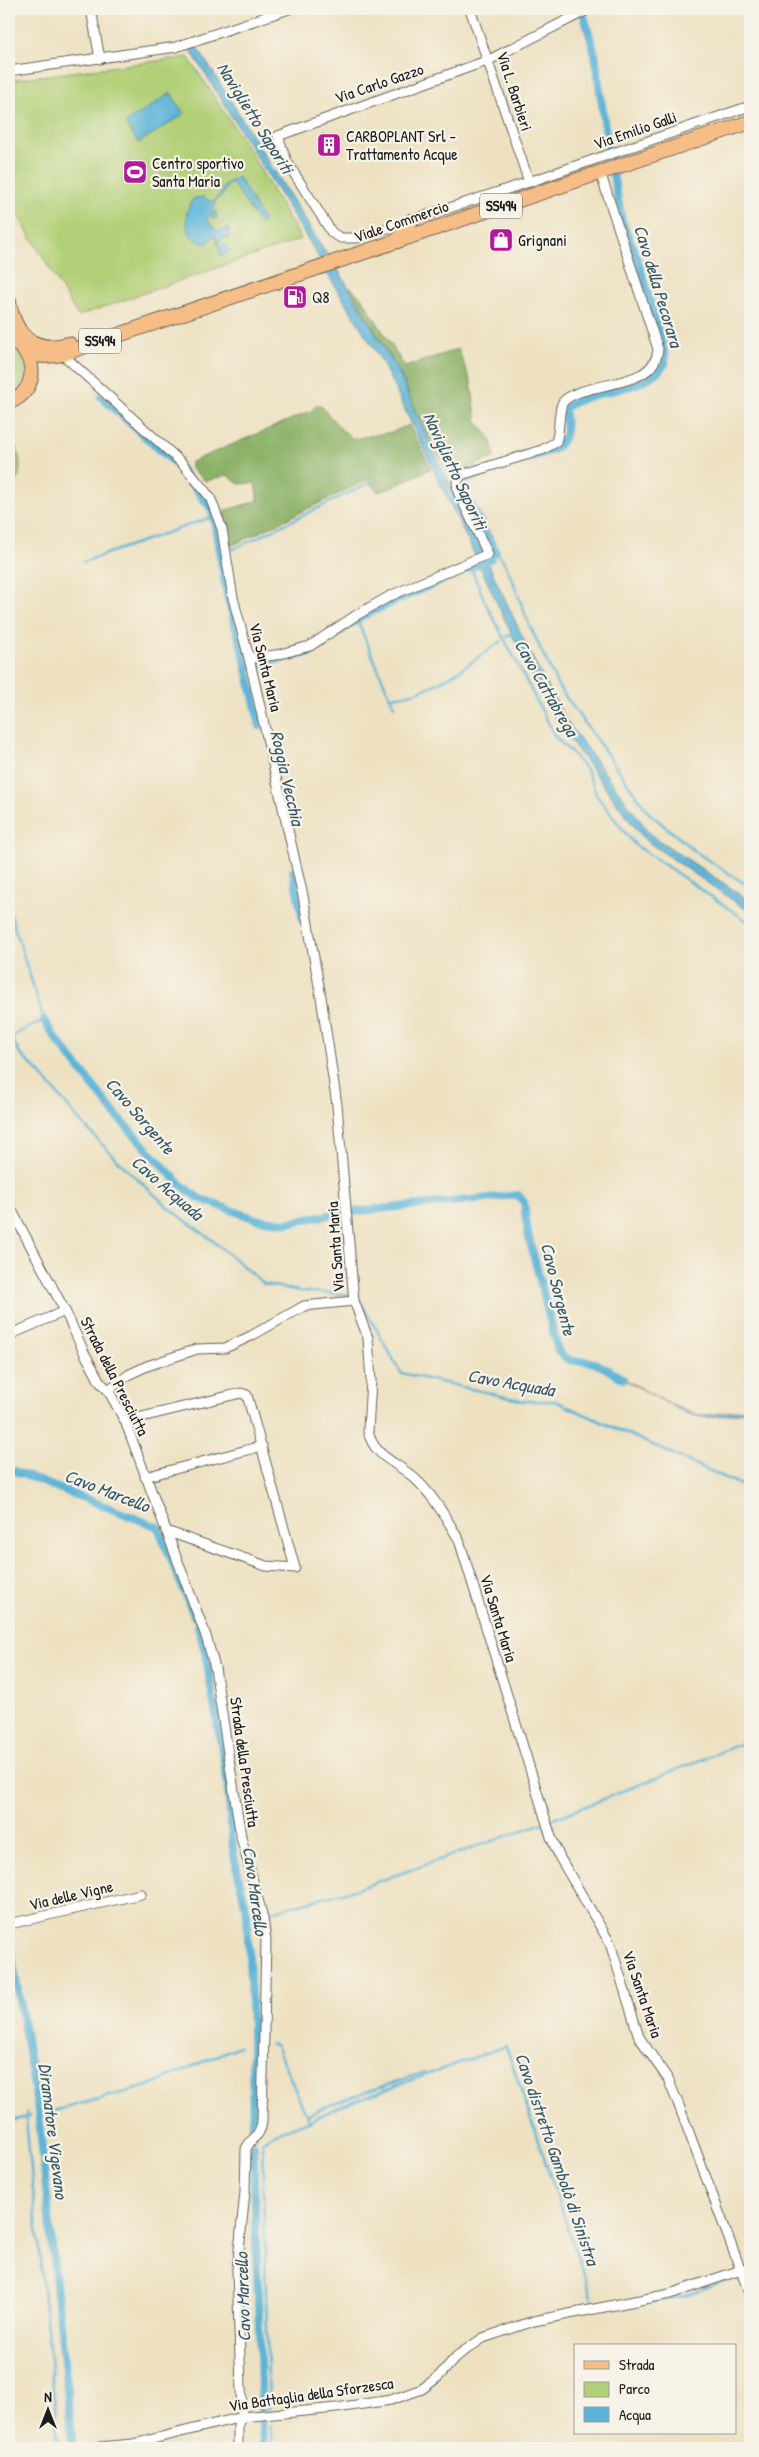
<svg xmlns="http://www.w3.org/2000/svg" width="759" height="2457" font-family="'Patrick Hand',sans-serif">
	<rect width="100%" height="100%" fill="#f7f3e8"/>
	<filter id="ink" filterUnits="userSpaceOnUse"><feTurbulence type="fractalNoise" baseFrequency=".02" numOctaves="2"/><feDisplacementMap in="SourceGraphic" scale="10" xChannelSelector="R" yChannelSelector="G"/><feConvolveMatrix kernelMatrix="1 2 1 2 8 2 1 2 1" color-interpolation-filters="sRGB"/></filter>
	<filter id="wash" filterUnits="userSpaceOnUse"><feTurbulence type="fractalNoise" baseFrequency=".0096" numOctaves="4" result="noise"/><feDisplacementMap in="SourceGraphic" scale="20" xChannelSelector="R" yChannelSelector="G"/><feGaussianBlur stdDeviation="1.12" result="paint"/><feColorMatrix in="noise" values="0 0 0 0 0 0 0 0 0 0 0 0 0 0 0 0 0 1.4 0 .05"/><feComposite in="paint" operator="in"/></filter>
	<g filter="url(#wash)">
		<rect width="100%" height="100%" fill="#ede1c1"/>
		<!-- green -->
		<g fill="#b1cf76" stroke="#667649">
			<polygon points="188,57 244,142 301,239 78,316 9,201 9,80"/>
			<path d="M9 347C29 360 32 382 9 394Z"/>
			<path d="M12 438C20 454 26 477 9 488V439Z"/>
		</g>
		<!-- forest -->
		<g fill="#8cb267" stroke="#546742">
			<polygon points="350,287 362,298 405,367 458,349 471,382 477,422 490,438 495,457 450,475 417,416 402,377"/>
			<path d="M316 406H321L340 428 353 439 392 432 409 425 431 469C413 475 394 489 378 492L367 480 229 547 224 520 226 510 258 501 255 483 239 484 227 475 206 481 191 469V462L311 411Z"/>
		</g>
		<!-- water -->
		<g fill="#5cb5d9" stroke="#3c687a">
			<polygon points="197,47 329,258 321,261 190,49"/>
			<polygon points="171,93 184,114 138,143 125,123"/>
			<path d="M238 177 264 221 260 224 235 187 231 183 227 186 222 196 216 199 213 212H216L217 218H212L211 214 207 218 208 222 218 231 229 228V238H221L218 242 221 246 224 243 229 251 221 256 215 235 207 244C184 242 181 213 194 198L203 197 212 202 221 193 225 184Z"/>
			<polygon points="336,266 400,375 417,416 484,555 476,558 381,360 325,270"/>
			<polygon points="487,561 533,659 567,722 651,835 750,901 750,912 645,840 630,821 557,722 509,629 479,564"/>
			<path d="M614 1374C635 1384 683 1415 703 1415 719 1415 734 1409 750 1409V1411L707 1418 687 1414Z"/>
		</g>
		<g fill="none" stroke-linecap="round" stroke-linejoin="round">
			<!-- stream -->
			<g stroke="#5cb5d9" stroke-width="2.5">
				<polyline points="496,552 503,560 513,581 528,622 558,686 649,813 696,852 750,887"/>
				<polyline points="221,553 236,548 373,481"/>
				<polyline points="83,562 215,516"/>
				<polyline points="471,568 486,604 556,738 573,754 587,771 597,796 634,844 750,923"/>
				<polyline points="357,620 394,706"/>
				<polyline points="506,637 513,633"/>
				<path d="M392 697C435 693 467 665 501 641"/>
				<polyline points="9,910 44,1020 11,1037"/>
				<polyline points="9,1033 20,1054 39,1072 79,1120 117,1160 170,1209 212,1240 264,1284 299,1291 350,1295"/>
				<polyline points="357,1295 401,1373 524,1401 555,1401 750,1489"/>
				<polyline points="549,1821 750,1740"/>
				<polyline points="265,1913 354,1890 543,1823"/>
				<polyline points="247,1914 257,1914"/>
				<polyline points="271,2044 274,2044 277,2048 309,2121 343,2105 506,2046 594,2305"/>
				<polyline points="35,2111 38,2110"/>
				<polyline points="26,2114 27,2113"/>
				<polyline points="42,2114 148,2086 239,2046"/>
				<polyline points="306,2116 339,2101 425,2072"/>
				<polyline points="26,2120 59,2448"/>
				<polyline points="9,2122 29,2116"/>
				<polyline points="747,2296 750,2305"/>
				<polyline points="640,2304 677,2298 740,2275"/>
				<polyline points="269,2410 262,2142 271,2135 309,2121"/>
				<polyline points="271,2425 272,2448"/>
			</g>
			<!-- canal -->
			<g stroke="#5cb5d9" stroke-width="8">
				<polyline points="101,397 179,467 212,510 228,600 244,656 260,726"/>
				<path d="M493 554 496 552 464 491V484L466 479 553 450C569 439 567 428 564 410L566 407C595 387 643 394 665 364V355L640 267 622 220 608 149 595 54 582 9"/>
				<polyline points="246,667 312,652 362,616 491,558"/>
				<polyline points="293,871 303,921"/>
				<polyline points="44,1020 54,1036 115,1114 179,1183 198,1198 256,1219 287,1223 344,1212"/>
				<path d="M350 1212 518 1195 524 1202 528 1234 558 1351C572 1368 578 1357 594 1363 604 1367 614 1373 623 1379"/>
				<polyline points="9,1469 158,1527 194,1616"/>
				<polyline points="198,1626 204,1648"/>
				<polyline points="205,1651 227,1780 233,1851 247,1914 252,2022 253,2136"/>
				<polyline points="9,1938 38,2110 73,2448"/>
				<polyline points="253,2145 263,2448"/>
			</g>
		</g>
	</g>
	<g filter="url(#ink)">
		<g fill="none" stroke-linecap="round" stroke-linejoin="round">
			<defs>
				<g id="street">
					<polyline points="91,9 100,59"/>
					<polyline points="470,9 529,182"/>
					<polyline points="589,9 489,60 278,136 287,162 332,233 341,238 357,238 529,182 750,106"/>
					<polyline points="9,71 176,47 289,9"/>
					<path d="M62 354 182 463 210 497 222 529 233 598 249 658 303 896 321 997 337 1105 354 1301 368 1338 371 1380 368 1431C374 1457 395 1461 413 1477 432 1493 447 1519 459 1540L551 1837 560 1858 610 1943 639 2037 668 2079 678 2103 750 2295"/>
					<path d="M249 658 276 655 310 646 355 616 390 596 488 554 458 492 457 482 461 475 542 450 556 442C560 432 558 406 564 401 587 379 655 391 658 349L600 172"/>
					<path d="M9 1205 65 1311 84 1352 100 1382 108 1390 125 1421 206 1636 215 1668 241 1837 263 1918 266 1941 262 2122C260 2139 251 2136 246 2149L245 2192 237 2270 242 2417 238 2426V2448"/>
					<polyline points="9,1335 65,1311"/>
					<polyline points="108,1390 130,1374 147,1366 197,1349 225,1348 251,1336 304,1306 354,1301"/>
					<polyline points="125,1421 241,1393 247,1395 295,1568 266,1566 166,1531"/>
					<polyline points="145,1477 262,1446"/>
					<polyline points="9,1924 141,1894"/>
					<polyline points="89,2448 133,2444 242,2417 336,2408 391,2400 422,2389 438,2377 457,2356 483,2338 534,2321 670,2294 750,2267"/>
				</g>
				<g id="primary">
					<polyline points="397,241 411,221"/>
					<path d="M9 302C15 335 32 354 69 344"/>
					<path d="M9 340C38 351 40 391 9 402"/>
					<path d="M25 350C37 358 48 356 62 354L750 122"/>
				</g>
			</defs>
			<!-- street casing -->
			<use href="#street" stroke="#656156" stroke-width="11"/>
			<!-- primary casing -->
			<use href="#primary" stroke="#656156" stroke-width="16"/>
			<!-- street -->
			<use href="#street" stroke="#fff" stroke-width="9"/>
			<!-- primary -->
			<use href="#primary" stroke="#f6be86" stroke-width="14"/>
		</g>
	</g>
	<!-- icons -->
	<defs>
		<symbol id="building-square" viewBox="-11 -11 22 22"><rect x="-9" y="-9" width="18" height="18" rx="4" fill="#b5179e" stroke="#f7f3e8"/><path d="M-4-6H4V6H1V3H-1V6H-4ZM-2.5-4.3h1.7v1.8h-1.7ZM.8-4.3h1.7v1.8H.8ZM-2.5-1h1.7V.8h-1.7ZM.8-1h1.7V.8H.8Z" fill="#fff"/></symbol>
		<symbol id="stadium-square" viewBox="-11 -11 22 22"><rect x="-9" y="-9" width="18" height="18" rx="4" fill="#b5179e" stroke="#f7f3e8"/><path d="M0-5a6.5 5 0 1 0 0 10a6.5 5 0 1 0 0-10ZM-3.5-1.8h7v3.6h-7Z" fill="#fff"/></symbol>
		<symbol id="shop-square" viewBox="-11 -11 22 22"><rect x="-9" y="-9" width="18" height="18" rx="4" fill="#b5179e" stroke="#f7f3e8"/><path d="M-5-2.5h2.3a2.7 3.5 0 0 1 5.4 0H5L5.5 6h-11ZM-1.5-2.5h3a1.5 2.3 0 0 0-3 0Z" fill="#fff"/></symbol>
		<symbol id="fuel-square" viewBox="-11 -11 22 22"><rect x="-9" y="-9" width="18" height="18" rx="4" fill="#b5179e" stroke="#f7f3e8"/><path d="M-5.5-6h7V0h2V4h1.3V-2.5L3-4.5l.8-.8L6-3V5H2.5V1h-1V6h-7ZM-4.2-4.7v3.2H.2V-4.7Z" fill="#fff"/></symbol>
	</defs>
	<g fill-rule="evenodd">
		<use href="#building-square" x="315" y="131" width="28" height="28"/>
		<use href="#stadium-square" x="121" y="158" width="28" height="28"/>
		<use href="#shop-square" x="487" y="226" width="28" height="28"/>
		<use href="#fuel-square" x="281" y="283" width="28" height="28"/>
	</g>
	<g text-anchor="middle" stroke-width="4.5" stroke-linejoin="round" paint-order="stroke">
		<!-- shield labels -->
		<g fill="#f7f3e8" stroke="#5e5c59" stroke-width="1">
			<rect x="480" y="193.5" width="42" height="25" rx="4"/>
			<rect x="79" y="328.5" width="42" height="25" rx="4"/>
		</g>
		<g font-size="15" font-weight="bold" fill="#1c1c1c">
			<text x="501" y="211">SS494</text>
			<text x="100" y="346">SS494</text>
		</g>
		<!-- street labels -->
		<g font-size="16" fill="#1c1c1c" stroke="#f7f3e8">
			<text transform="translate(379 83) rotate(-19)" y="6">Via Carlo Gazzo</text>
			<text transform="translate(515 91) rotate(72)" y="6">Via L. Barbieri</text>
			<text transform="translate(635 130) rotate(-19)" y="6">Via Emilio Galli</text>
			<text transform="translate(401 221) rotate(-19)" y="6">Viale Commercio</text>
			<text transform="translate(266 667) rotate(76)" y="6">Via Santa Maria</text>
			<text transform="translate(335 1247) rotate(-94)" y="6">Via Santa Maria</text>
			<text transform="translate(115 1376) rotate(63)" y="6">Strada della Presciutta</text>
			<text transform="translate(499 1618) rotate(73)" y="6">Via Santa Maria</text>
			<text transform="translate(245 1762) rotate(82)" y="6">Strada della Presciutta</text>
			<text transform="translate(71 1895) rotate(-13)" y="6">Via delle Vigne</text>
			<text transform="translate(643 1994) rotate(71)" y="6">Via Santa Maria</text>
			<text transform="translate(311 2394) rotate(-8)" y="6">Via Battaglia della Sforzesca</text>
		</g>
		<!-- poi labels -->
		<g font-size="16" fill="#1c1c1c" stroke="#f7f3e8" text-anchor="start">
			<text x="346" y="142">CARBOPLANT Srl -<tspan x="346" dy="18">Trattamento Acque</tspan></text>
			<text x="152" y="169">Centro sportivo<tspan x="152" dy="18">Santa Maria</tspan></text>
			<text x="518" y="246">Grignani</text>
			<text x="312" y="303">Q8</text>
		</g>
		<!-- water labels -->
		<g font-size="18" font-style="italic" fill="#365968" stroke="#f7f3e8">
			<text transform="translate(255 118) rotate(58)" y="6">Naviglietto Saporiti</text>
			<text transform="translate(658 286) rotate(73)" y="6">Cavo della Pecorara</text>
			<text transform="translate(455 471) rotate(65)" y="6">Naviglietto Saporiti</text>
			<text transform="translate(546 688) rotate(60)" y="6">Cavo Cattabrega</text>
			<text transform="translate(287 778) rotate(77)" y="6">Roggia Vecchia</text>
			<text transform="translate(140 1116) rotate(49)" y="6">Cavo Sorgente</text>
			<text transform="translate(167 1188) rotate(41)" y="6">Cavo Acquada</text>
			<text transform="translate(558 1289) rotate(76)" y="6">Cavo Sorgente</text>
			<text transform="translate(511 1383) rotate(10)" y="6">Cavo Acquada</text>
			<text transform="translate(107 1491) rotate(21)" y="6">Cavo Marcello</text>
			<text transform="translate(255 1891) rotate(82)" y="6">Cavo Marcello</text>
			<text transform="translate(53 2131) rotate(83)" y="6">Diramatore Vigevano</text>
			<text transform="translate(557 2159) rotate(71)" y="6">Cavo distretto Gambolò di Sinistra</text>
			<text transform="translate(243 2297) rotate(-92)" y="6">Cavo Marcello</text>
		</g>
	</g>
	<!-- margin -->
	<rect width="759" height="2457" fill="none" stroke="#f7f3e8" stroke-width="30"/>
	<!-- legend -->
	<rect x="574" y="2344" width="162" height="90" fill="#f7f3e8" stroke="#9f9d96"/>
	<rect x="584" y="2361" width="25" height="8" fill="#f6be86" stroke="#9f9d96"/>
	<text x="619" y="2370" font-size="15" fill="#1c1c1c">Strada</text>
	<rect x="584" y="2382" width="25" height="15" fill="#b1cf76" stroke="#9f9d96"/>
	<text x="619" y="2394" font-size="15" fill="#1c1c1c">Parco</text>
	<rect x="584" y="2407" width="25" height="15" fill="#5cb5d9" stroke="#9f9d96"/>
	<text x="619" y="2420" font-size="15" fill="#1c1c1c">Acqua</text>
	<!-- north arrow -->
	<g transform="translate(48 2410)" stroke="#f7f3e8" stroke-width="4" paint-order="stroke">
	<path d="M0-4L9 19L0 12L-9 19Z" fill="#1c1c1c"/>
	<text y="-8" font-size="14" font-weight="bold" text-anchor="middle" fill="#1c1c1c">N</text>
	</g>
</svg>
